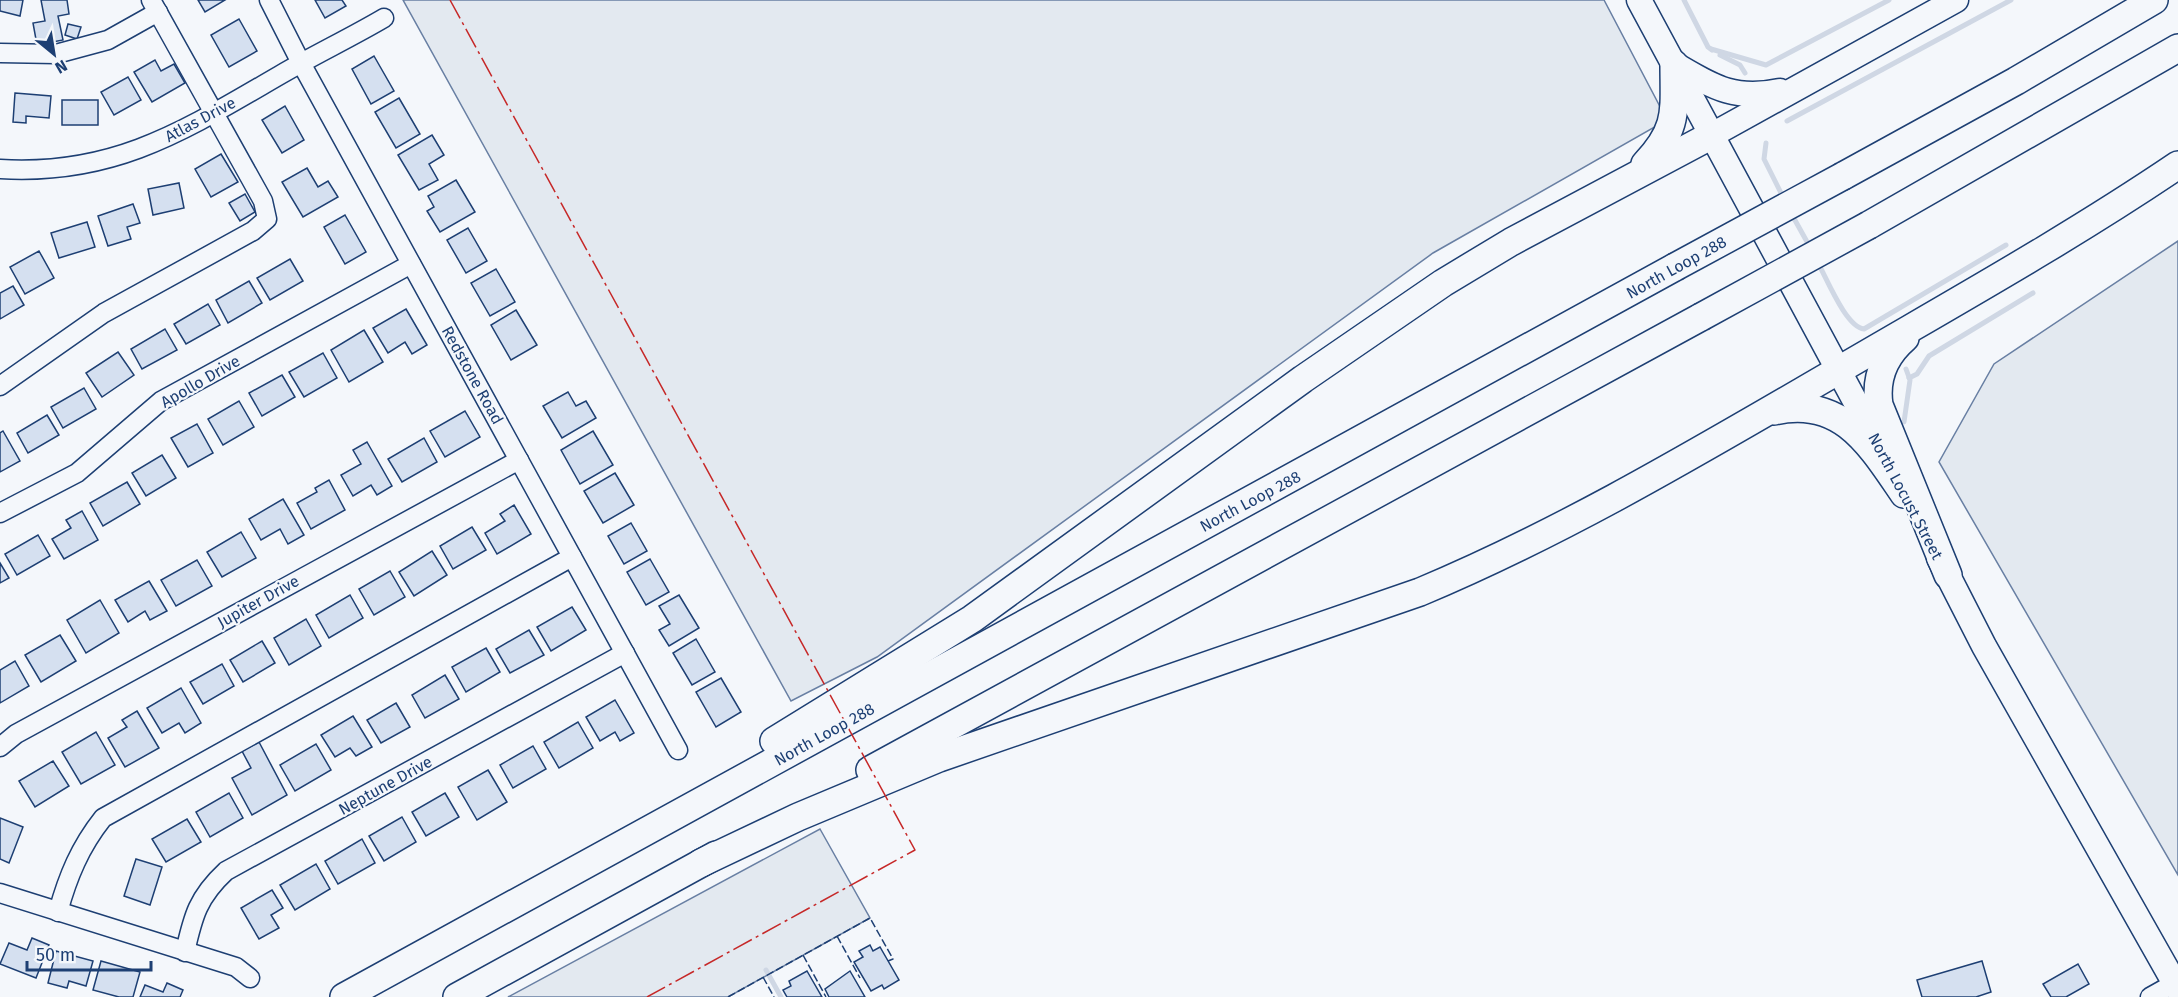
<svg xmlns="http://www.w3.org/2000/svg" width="2178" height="997" font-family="'Fira Sans',sans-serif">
	<rect width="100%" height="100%" fill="#f4f7fb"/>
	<!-- green -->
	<g fill="#e3e9f0" stroke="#687fa3" stroke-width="1.5">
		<polygon points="403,0 1604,0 1667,120 1433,253 877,657 791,701"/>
		<polygon points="2178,241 2178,875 1939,462 1994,364"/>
		<polygon points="820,829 870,918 728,997 508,997"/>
	</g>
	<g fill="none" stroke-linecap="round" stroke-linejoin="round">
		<!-- stream -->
		<g stroke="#cfd7e4" stroke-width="5">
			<polyline points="1684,0 1708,47 1712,50"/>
			<polyline points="1711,49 1766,65 1889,0"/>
			<polyline points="1720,55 1740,65 1745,73"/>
			<polyline points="1787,121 2011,0"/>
			<polyline points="1766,143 1764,159 1784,199"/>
			<polyline points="1791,213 1811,249"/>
			<path d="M1818 263C1827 279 1846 327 1864 329L2006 245"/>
			<polyline points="1909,378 1917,374 1929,356 2033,293"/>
			<polyline points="1904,422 1910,380 1906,369"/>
			<polyline points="766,970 781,997"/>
		</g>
	</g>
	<!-- building -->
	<g fill="#d5e0f0" stroke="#1d3f73" stroke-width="1.5">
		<polygon points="0,0 23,0 20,16 0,11"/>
		<polygon points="41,0 67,0 69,14 58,16 63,40 37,45 33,23 45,21"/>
		<polygon points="198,0 225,0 205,12"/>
		<polygon points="315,0 342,0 346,6 325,18"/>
		<polygon points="239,19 257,51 229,67 211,35"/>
		<polygon points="68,24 81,27 77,39 65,35"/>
		<polygon points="374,56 394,91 371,104 352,69"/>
		<polygon points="155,60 161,71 174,64 185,83 152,102 134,72"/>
		<polygon points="128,77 141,100 114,115 101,92"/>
		<polygon points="15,93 51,96 49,118 26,116 26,123 13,122"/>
		<polygon points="399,98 420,134 396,148 375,112"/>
		<rect x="62" y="100" width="36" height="25"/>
		<polygon points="285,106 304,140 282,153 262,120"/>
		<polygon points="432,135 444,155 429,164 438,180 419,190 398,155"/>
		<polygon points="221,154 238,182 211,197 195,169"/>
		<polygon points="307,168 318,187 328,181 338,197 303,217 282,182"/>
		<polygon points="456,180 475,212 440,232 427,211 434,207 428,196"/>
		<polygon points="179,183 184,208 153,215 148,189"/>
		<polygon points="245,194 255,212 240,221 229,203"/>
		<polygon points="133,204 140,223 127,227 131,239 108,246 98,216"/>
		<polygon points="345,215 366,252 345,264 324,227"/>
		<polygon points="87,222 95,247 59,258 51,233"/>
		<polygon points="468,228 487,261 466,273 447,240"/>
		<polygon points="39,251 54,278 25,294 10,267"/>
		<polygon points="290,259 303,281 270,300 257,278"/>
		<polygon points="496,269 515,302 490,316 471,283"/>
		<polygon points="249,281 262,303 228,323 216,300"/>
		<polygon points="13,286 24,305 0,319 0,293"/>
		<polygon points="208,304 220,325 186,344 174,324"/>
		<polygon points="406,309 427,345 412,354 405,342 388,353 373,328"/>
		<polygon points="516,310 537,345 511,360 491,325"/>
		<polygon points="165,329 177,350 142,369 131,349"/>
		<polygon points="364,330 383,362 349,382 331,350"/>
		<polygon points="118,352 134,375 102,397 86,373"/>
		<polygon points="323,353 337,378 304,397 289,372"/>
		<polygon points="282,375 295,397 262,416 249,393"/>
		<polygon points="84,388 96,409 63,428 51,407"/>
		<polygon points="568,392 576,406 586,401 596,418 562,438 543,406"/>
		<polygon points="239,401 254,427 223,445 208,419"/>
		<polygon points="465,411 480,437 445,457 430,431"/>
		<polygon points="47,415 59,435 28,453 17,433"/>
		<polygon points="197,424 213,453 188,467 171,438"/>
		<polygon points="3,431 20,461 0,472 0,433"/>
		<polygon points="593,431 613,465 580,484 561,450"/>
		<polygon points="424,438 437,462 402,482 388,459"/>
		<polygon points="367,442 392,486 377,495 371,485 353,496 341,475 361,464 353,450"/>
		<polygon points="162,455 176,478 146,496 132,473"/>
		<polygon points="615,473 634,505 603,523 584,491"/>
		<polygon points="329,480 345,510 311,529 297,503 317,492 315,488"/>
		<polygon points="127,482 140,504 103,526 90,503"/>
		<polygon points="283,499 304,535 288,544 280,529 261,540 249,519"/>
		<polygon points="514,505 531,534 497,554 485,533 505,521 500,514"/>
		<polygon points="82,511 98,540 64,559 52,539 71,528 66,520"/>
		<polygon points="631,523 647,551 624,564 608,536"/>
		<polygon points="472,527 486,550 453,569 440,546"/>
		<polygon points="241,532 256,558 222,577 207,552"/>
		<polygon points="38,535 50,556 17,575 5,554"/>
		<polygon points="432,551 447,575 414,596 399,572"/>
		<polygon points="650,559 669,592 646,605 627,572"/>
		<polygon points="197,560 212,586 176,606 161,580"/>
		<polygon points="0,563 9,578 0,583"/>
		<polygon points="390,571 405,597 374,615 359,589"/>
		<polygon points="149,581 167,611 150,620 145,611 128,622 115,600"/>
		<polygon points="350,595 363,618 329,638 316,615"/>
		<polygon points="679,595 699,628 669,646 659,630 670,624 659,606"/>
		<polygon points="100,600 119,633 86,653 67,620"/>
		<polygon points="572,607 586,630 551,651 537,627"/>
		<polygon points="306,619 321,646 289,665 274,638"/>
		<polygon points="529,630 544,655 510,673 496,649"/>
		<polygon points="60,635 76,661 41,682 25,655"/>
		<polygon points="696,639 715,672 692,685 673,653"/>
		<polygon points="262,641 275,663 243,682 230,660"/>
		<polygon points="486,648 500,672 466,692 452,667"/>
		<polygon points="15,661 29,686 0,703 0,670"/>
		<polygon points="222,664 234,686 203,704 190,682"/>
		<polygon points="445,675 459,699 425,718 412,695"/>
		<polygon points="721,678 741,712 716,727 696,692"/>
		<polygon points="181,688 201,723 185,733 179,723 162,733 147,708"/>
		<polygon points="615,700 634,733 620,741 615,732 600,741 586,717"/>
		<polygon points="396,703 410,727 381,743 367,720"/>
		<polygon points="137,711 159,748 125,767 108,738 127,727 122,720"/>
		<polygon points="353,716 372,747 356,756 350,748 335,757 321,735"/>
		<polygon points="578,722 593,748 559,768 544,742"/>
		<polygon points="96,732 115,765 81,784 62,752"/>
		<polygon points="259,742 287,795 252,815 232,778 251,768 242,751"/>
		<polygon points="316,744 331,770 295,791 280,765"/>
		<polygon points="533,746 546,769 513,788 500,765"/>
		<polygon points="53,761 69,786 35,807 19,781"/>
		<polygon points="488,770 507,802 477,820 458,787"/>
		<polygon points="229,793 243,818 210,837 196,812"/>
		<polygon points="445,793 459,817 426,836 412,812"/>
		<polygon points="402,817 416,842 384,861 369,836"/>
		<polygon points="0,818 23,827 9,863 0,859"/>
		<polygon points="187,819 201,842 166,862 152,839"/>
		<polygon points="362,839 375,863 338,884 325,861"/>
		<polygon points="136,859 162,867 150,905 124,896"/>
		<polygon points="316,864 330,889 295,910 280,885"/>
		<polygon points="272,890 283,908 271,915 279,928 259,939 241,908"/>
		<polygon points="32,938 49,945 36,978 0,964 9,943 27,950"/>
		<polygon points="870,945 873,951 880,947 899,980 884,989 882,985 871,991 854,962 863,957 859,951"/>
		<polygon points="56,951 93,961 86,986 69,981 67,988 48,983"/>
		<polygon points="101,961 140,972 133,997 119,997 93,990"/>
		<polygon points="1982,961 1991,992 1976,997 1922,997 1917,980"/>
		<polygon points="2078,964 2089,984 2066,997 2051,997 2043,984"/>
		<polygon points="807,971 822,997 787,997 783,990 791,986 789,981"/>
		<polygon points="850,971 865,997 829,997 825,989"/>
		<polygon points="167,983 183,990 180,997 140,997 145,985 163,992"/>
	</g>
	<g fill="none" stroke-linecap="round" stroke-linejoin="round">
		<defs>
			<g id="minor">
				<polyline points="269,0 301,63 678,750"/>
				<polyline points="0,53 56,54 108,40 158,12"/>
				<path d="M0 169C115 176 185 130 280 75 314 55 350 38 384 18"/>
				<polyline points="0,386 104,313 253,231 267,219 263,201 151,0"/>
				<polyline points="0,513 77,473 161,401 411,264"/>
				<polyline points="0,747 16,734 519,460"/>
				<polyline points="0,893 236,967 250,978"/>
				<path d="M58 912C68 876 80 847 103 818L572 557"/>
				<path d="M185 952C193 916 198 897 226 871L625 653"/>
				<polyline points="2150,997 2175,983"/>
			</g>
			<g id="major">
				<polyline points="1639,0 1883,453"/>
				<path d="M1674 64C1712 86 1733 101 1780 91"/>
				<polyline points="1712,135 1956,0"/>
				<polyline points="1939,558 1984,646 2178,989"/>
			</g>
			<g id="highway">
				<path d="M1645 164C1679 128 1674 111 1674 64"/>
				<polyline points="1843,176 2016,81 2154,0"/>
				<polyline points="1869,225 2178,48"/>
				<path d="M1905 338C1884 356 1875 378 1879 405L1948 575"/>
				<path d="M1774 411C1842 395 1871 446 1904 494"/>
				<polyline points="774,741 972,619 1303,379 1443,283 1511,242 1712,135"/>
				<polyline points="870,770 1701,317"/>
				<path d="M701 863 798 817 939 758 1420 592C1568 530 1706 447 1844 367 1957 301 2070 238 2178 165"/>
				<polyline points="344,997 1675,267"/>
				<polyline points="457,997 716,855"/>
			</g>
		</defs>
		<!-- minor casing -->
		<use href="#minor" stroke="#1d3f73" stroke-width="21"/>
		<!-- major casing -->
		<use href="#major" stroke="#1d3f73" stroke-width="27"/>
		<!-- highway casing -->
		<use href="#highway" stroke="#1d3f73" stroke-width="30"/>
		<!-- minor -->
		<use href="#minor" stroke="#f4f7fb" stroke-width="18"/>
		<!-- major -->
		<use href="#major" stroke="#f4f7fb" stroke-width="24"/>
		<!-- highway -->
		<use href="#highway" stroke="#f4f7fb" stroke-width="27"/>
		<defs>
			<g id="highway-bridge">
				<polyline points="1675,267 1843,176"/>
				<polyline points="1701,317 1869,225"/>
			</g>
		</defs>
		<!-- highway-bridge casing -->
		<use href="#highway-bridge" stroke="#1d3f73" stroke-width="30" stroke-linecap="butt"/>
		<!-- highway-bridge -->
		<use href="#highway-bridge" stroke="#f4f7fb" stroke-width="27"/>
		<!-- fence -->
		<g stroke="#1d3f73" stroke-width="1.5" stroke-dasharray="8 3" stroke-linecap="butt">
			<polyline points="837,936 860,978"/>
			<polyline points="803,955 826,997"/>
			<polyline points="763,977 774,997"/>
			<polyline points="728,997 870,918 893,959 888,961"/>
		</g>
		<!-- power -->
		<polyline stroke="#c62828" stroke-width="1.5" stroke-dasharray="21 4.5 3 4.5" stroke-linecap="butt" points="450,0 915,850 647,997"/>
	</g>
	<g text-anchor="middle" stroke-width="4.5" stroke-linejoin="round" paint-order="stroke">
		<!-- street labels -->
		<g font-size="16" fill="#1d3f73" stroke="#f4f7fb">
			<text transform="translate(200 119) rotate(-28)" y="6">Atlas Drive</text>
			<text transform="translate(1676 267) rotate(-29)" y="6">North Loop 288</text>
			<text transform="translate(473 375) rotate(61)" y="6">Redstone Road</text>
			<text transform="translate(200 381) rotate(-30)" y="6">Apollo Drive</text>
			<text transform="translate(1906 496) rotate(62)" y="6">North Locust Street</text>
			<text transform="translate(1250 501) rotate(-28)" y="6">North Loop 288</text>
			<text transform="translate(258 601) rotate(-29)" y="6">Jupiter Drive</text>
			<text transform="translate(824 734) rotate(-29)" y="6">North Loop 288</text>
			<text transform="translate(385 785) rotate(-29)" y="6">Neptune Drive</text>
		</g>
	</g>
	<!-- north arrow -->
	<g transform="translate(54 54) rotate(150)" stroke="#f4f7fb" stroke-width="4.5" paint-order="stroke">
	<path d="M0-4.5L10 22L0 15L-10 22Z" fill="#1d3f73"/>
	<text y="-9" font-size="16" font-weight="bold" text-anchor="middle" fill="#1d3f73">N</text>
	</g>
	<!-- scale -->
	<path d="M27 961v9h124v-9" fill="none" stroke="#1d3f73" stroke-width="3"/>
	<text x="36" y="961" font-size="18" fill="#1d3f73" stroke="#f4f7fb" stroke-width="4.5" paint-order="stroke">50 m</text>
</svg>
